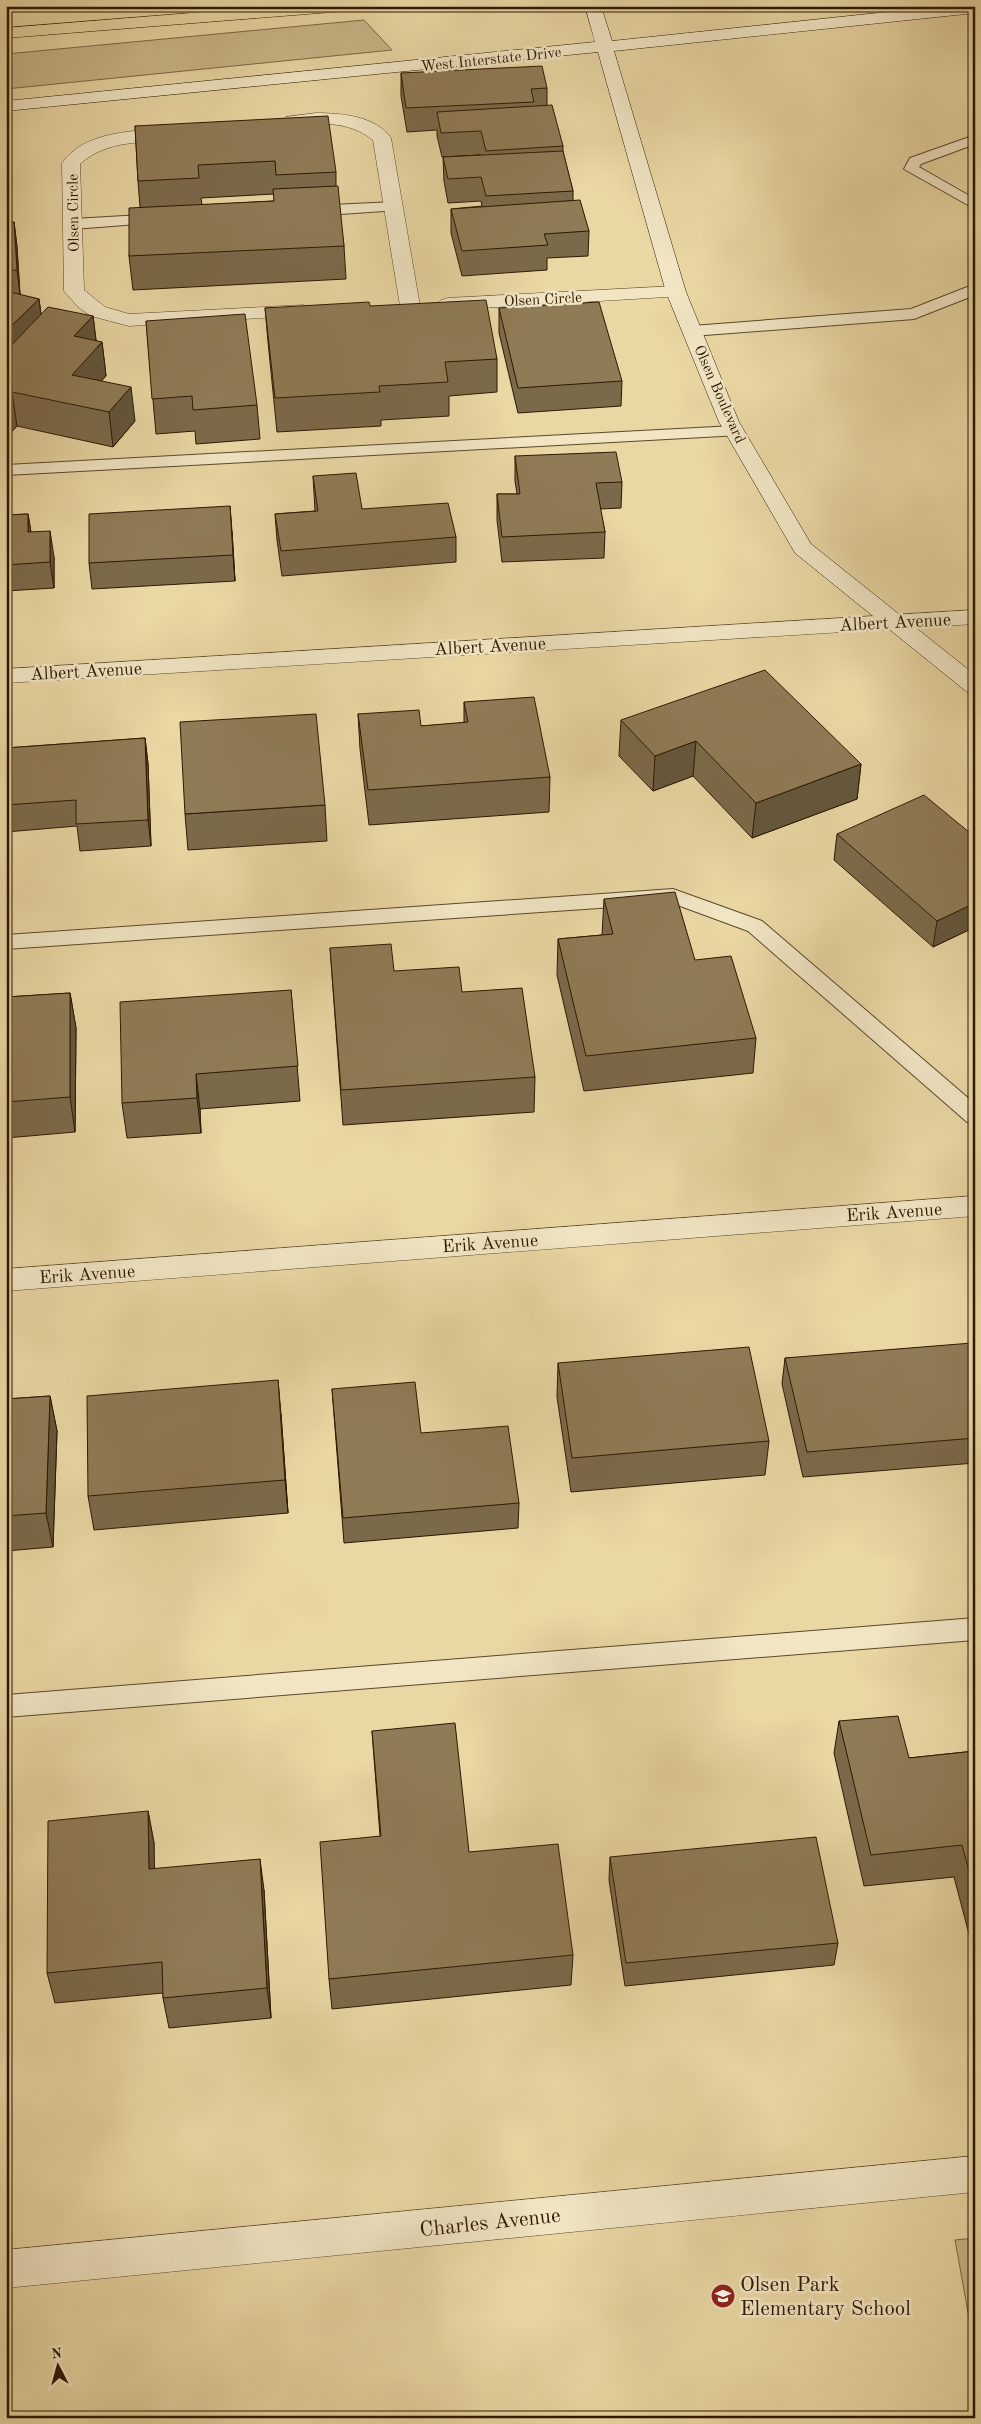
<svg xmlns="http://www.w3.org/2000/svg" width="981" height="2424" font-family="'Old Standard TT',serif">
	<rect width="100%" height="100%" fill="#e9d7a4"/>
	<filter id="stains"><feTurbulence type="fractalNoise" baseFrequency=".004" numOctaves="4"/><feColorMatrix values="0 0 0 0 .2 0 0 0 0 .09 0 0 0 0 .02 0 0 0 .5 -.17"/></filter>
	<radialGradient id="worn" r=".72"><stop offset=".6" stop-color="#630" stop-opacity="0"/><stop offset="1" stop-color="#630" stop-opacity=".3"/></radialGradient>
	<!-- green -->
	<g fill="#c9b788" stroke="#7b6844">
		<polygon points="364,20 392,50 6,89 6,54"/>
		<polygon points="975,2238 975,2351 955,2240"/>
	</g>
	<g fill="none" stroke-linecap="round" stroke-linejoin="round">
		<defs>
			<g id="service">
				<polygon points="975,135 975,144 921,164 919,167 975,199 975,209 904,169 910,158"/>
				<polygon points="394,202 399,204 402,207 399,210 311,216 303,211 311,206"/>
				<polygon points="159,214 164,216 167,219 164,222 73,229 65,224 73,219"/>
				<polygon points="975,284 975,295 914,319 692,336 686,334 684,331 686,328 692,326 911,309"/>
				<polygon points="734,426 740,427 742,431 740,435 6,475 6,465"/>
				<polygon points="673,889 762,921 975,1104 975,1124 967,1122 748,931 672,903 6,949 6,935"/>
				<polygon points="975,1618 975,1640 6,1717 6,1695"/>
			</g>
			<g id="minor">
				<path d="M316 113C341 113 376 116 391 138L420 306 417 310H403L400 306 373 140C355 126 336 123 313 124 304 125 295 127 286 125L283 121 286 117Z"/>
				<path d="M172 128 178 129 181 133 178 137C143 145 109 138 80 164L84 290 105 307 129 314 303 305 310 307 313 311 310 315 129 326 91 316 78 307 64 291 62 163C85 130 137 131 172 128Z"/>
				<polygon points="676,286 683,288 686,292 683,296 448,310 441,308 438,304 441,300 448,298"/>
				<polygon points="975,610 975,624 6,683 6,669"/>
				<polygon points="975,2156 975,2192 6,2288 6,2250"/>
			</g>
			<polygon id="tertiary" points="975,1196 975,1216 6,1291 6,1269"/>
			<polygon id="secondary" points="585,6 601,6 612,41 944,6 975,6 975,13 614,51 686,292 739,422 811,544 975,675 975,694 967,692 795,553 719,422 666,292 598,52 6,111 6,101 595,42"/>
			<polygon id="motorway" points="279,6 353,6 345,11 6,38 6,28"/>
		</defs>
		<!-- service casing -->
		<use href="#service" stroke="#5c482a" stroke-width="2"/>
		<!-- minor casing -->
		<use href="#minor" stroke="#5c482a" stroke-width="1"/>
		<!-- tertiary casing -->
		<use href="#tertiary" stroke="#5c482a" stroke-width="1"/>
		<!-- secondary casing -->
		<use href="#secondary" stroke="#2d1801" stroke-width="1"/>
		<!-- motorway casing -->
		<use href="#motorway" stroke="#2d1801" stroke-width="1"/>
		<!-- service -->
		<use href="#service" fill="#f1e5c4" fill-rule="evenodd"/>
		<!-- minor -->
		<use href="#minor" fill="#f1e5c4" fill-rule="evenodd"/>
		<!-- tertiary -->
		<use href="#tertiary" fill="#f1e5c4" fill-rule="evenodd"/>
		<!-- secondary -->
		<use href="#secondary" fill="#f1e5c4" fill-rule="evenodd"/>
		<!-- motorway -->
		<use href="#motorway" fill="#e9d7a4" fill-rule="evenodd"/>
	</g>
	<!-- wall -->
	<g fill="#7b6a4a" stroke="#2d1801" fill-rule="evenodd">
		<polygon points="401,73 547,88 547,105 563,146 563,152 573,191 573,201 589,231 588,256 547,258 547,270 462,276 451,233 451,209 482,206 481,201 448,203 444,181 443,157 481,155 442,157 437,136 437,130 407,132 401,96"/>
		<path d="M135 126 336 172V186L344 246 346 279 133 290 129 256 140 207 138 181ZM274 194V201L202 205 201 198Z"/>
		<polygon points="14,222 17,247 20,295 39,299 41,314 93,316 96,341 102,342 106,376 101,381 135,421 113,447 17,426 6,438 6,223"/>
		<polygon points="370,306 497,359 497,392 449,396 449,416 381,420 381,426 277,432 268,342 265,308"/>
		<polygon points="499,308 622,381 621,406 518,413 499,333"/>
		<polygon points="146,321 257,405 260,439 196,444 195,431 156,434"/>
		<polygon points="515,456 622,482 621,508 600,509 605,532 604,558 502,562 497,520 497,494 517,494 515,481"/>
		<polygon points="313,476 362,509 456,537 456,562 282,576 277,540 275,514 315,511"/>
		<polygon points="28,514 31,532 54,557 54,588 6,591 6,515"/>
		<polygon points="232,531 235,581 92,589 89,563"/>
		<polygon points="464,702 550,777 549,812 369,825 360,749 358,714 421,726 464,723"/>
		<polygon points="621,720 861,764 857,799 752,838 693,776 653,791 619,756"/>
		<polygon points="145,738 148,764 151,846 80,851 77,826 6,832 6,748"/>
		<polygon points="325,805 327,841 188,850 185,814"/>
		<polygon points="837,834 975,837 975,927 933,947 834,860"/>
		<polygon points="604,899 695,960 756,1038 753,1073 584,1091 557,975 558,939 602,935"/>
		<polygon points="330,948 394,971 462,992 535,1077 534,1112 343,1125"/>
		<polygon points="291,990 300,1101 200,1109 201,1133 127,1138 122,1103"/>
		<polygon points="70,993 76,1028 75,1132 6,1138 6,997"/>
		<polygon points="975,1352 975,1463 803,1477 782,1384 785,1358"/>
		<polygon points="558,1363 769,1441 765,1475 571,1492 557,1397"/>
		<polygon points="332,1389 421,1433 519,1503 518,1528 344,1543"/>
		<polygon points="50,1396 57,1431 53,1547 6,1551 6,1399"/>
		<polygon points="281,1414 288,1513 94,1530 88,1496"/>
		<polygon points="839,1721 909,1758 975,1751 975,1957 954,1877 864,1886 834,1753"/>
		<polygon points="372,1731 469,1852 573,1955 571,1985 332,2009 329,1979 380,1836"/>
		<polygon points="148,1811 154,1843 154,1869 264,1890 271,2018 169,2028 163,1998 163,1993 55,2003 47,1973"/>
		<polygon points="610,1857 838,1943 834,1965 625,1986 609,1880"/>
	</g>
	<!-- shaded-wall -->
	<g fill="#64563c" stroke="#2d1801">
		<polygon points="14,222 17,247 20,295 17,270"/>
		<polygon points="39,299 43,332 6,370 6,331"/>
		<polygon points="93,316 97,348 102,342 106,376 79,406 72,375 74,336"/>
		<polygon points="131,387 135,421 113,447 109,412"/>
		<polygon points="12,392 17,426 6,438 6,398"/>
		<polygon points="230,506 232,531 235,581 233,555"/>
		<polygon points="28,514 32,539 28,532"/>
		<polygon points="50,531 54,557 54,588 50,562"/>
		<polygon points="145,738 148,764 151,846 148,820"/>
		<polygon points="696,741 693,776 653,791 655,756"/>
		<polygon points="861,764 857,799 752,838 756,803"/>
		<polygon points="975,903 975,927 933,947 937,921"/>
		<polygon points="70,993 76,1028 75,1132 70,1097"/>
		<polygon points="196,1074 200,1109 201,1133 197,1098"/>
		<polygon points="278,1380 281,1414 288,1513 285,1480"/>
		<polygon points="50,1396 57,1431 53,1547 46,1513"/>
		<polygon points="148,1811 154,1843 155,1900 149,1869"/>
		<polygon points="260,1859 264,1890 271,2018 267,1988"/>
	</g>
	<!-- building -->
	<g fill="#8f7b56" stroke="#2d1801">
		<polygon points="542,66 547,88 531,89 534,102 406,108 401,73"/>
		<polygon points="552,105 563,146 486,151 481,131 441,133 437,112"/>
		<polygon points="328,116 336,172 276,175 275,161 198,165 199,178 138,181 135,126"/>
		<polygon points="563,151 573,191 486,196 481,177 448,179 443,157"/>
		<polygon points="338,186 344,246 129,256 129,208 274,201 273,189"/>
		<polygon points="580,200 589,231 544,234 548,245 462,251 451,209"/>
		<polygon points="14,222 17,270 6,271 6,223"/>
		<polygon points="6,291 39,299 6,331"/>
		<polygon points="486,300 497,359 445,362 448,382 379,386 380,392 275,398 265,308 369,302 370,306"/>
		<polygon points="599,302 622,381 518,388 499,308"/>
		<polygon points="48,307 93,316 74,336 102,342 72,375 131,387 109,412 12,392 6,398 6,351"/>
		<polygon points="245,314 257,405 193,410 192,396 152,399 146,321"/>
		<polygon points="616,452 622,482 596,483 605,532 502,537 497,494 520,494 515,456"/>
		<polygon points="356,473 362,509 448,503 456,537 281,551 275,514 318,511 313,476"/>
		<polygon points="230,506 233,555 89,563 89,514"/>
		<polygon points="28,514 28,532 50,531 50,562 6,565 6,515"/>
		<polygon points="765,670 861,764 756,803 696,741 655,756 621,720"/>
		<polygon points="534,697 550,777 368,790 358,714 419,710 421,726 468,722 464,702"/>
		<polygon points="316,714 325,805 185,814 180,722"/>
		<polygon points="145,738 148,820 76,824 76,800 6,805 6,748"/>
		<polygon points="924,795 975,837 975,903 937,921 837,834"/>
		<polygon points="675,892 695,960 731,956 756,1038 586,1056 558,939 613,934 604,899"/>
		<polygon points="391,944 394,971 459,967 462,992 522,988 535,1077 341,1090 330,948"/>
		<polygon points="291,990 298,1066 196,1074 197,1098 122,1103 120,1002"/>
		<polygon points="70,993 70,1097 6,1102 6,997"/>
		<polygon points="972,1343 975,1352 975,1438 807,1452 785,1358"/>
		<polygon points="749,1347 769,1441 572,1458 558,1363"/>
		<polygon points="278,1380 285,1480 88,1496 87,1396"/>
		<polygon points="415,1382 421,1433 508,1426 519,1503 343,1518 332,1389"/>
		<polygon points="50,1396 46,1513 6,1516 6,1399"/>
		<polygon points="898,1716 909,1758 975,1751 975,1893 962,1845 871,1855 839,1721"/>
		<polygon points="455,1723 469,1852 558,1844 573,1955 329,1979 320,1842 381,1836 372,1731"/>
		<polygon points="148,1811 149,1869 260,1859 267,1988 163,1998 162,1962 47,1973 48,1821"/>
		<polygon points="816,1837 838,1943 626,1963 610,1857"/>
	</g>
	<!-- icons -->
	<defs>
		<symbol id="school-disc" viewBox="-11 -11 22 22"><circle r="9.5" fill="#8f2418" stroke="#f1e5c4"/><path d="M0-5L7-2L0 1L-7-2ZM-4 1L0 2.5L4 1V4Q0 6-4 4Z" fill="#fff"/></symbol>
	</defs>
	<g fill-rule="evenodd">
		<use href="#school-disc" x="709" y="2282" width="28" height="28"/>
	</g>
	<g text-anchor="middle" stroke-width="5" stroke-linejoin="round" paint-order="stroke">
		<!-- far-street labels -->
		<g font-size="15" fill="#2d1801" stroke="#f1e5c4">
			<text transform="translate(491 59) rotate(-6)" y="5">West Interstate Drive</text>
			<text transform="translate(73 213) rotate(-91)" y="5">Olsen Circle</text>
			<text transform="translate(543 299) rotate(-3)" y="5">Olsen Circle</text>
			<text transform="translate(720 394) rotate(66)" y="5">Olsen Boulevard</text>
		</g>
		<!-- street labels -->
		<g font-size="18" fill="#2d1801" stroke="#f1e5c4">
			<text transform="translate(895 622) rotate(-3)" y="6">Albert Avenue</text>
			<text transform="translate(490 646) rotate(-3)" y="6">Albert Avenue</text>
			<text transform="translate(86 671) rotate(-3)" y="6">Albert Avenue</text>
			<text transform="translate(894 1212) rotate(-4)" y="6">Erik Avenue</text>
			<text transform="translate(490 1243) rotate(-4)" y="6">Erik Avenue</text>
			<text transform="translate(87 1274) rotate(-4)" y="6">Erik Avenue</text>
		</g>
		<!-- near-street labels -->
		<g font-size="21" fill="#2d1801" stroke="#f1e5c4">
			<text transform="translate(490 2222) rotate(-6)" y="7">Charles Avenue</text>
		</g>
		<!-- near-poi labels -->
		<g font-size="21" fill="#2d1801" stroke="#f1e5c4" text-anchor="start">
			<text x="740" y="2291">Olsen Park<tspan x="740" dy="24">Elementary School</tspan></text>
		</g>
	</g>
	<!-- margin -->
	<rect width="981" height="2424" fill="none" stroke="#e9d7a4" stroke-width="25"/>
	<rect x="8" y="8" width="966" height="2409" fill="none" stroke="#2d1801" stroke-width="2.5"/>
	<rect x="12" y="12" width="956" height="2399" fill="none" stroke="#2d1801"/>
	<!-- north arrow -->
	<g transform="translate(58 2366) rotate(354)" stroke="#f1e5c4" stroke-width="4" paint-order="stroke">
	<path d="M0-4L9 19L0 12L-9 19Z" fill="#2d1801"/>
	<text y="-8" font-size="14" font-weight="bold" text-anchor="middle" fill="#2d1801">N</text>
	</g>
	<rect width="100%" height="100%" filter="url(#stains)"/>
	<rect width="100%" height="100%" fill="url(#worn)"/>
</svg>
